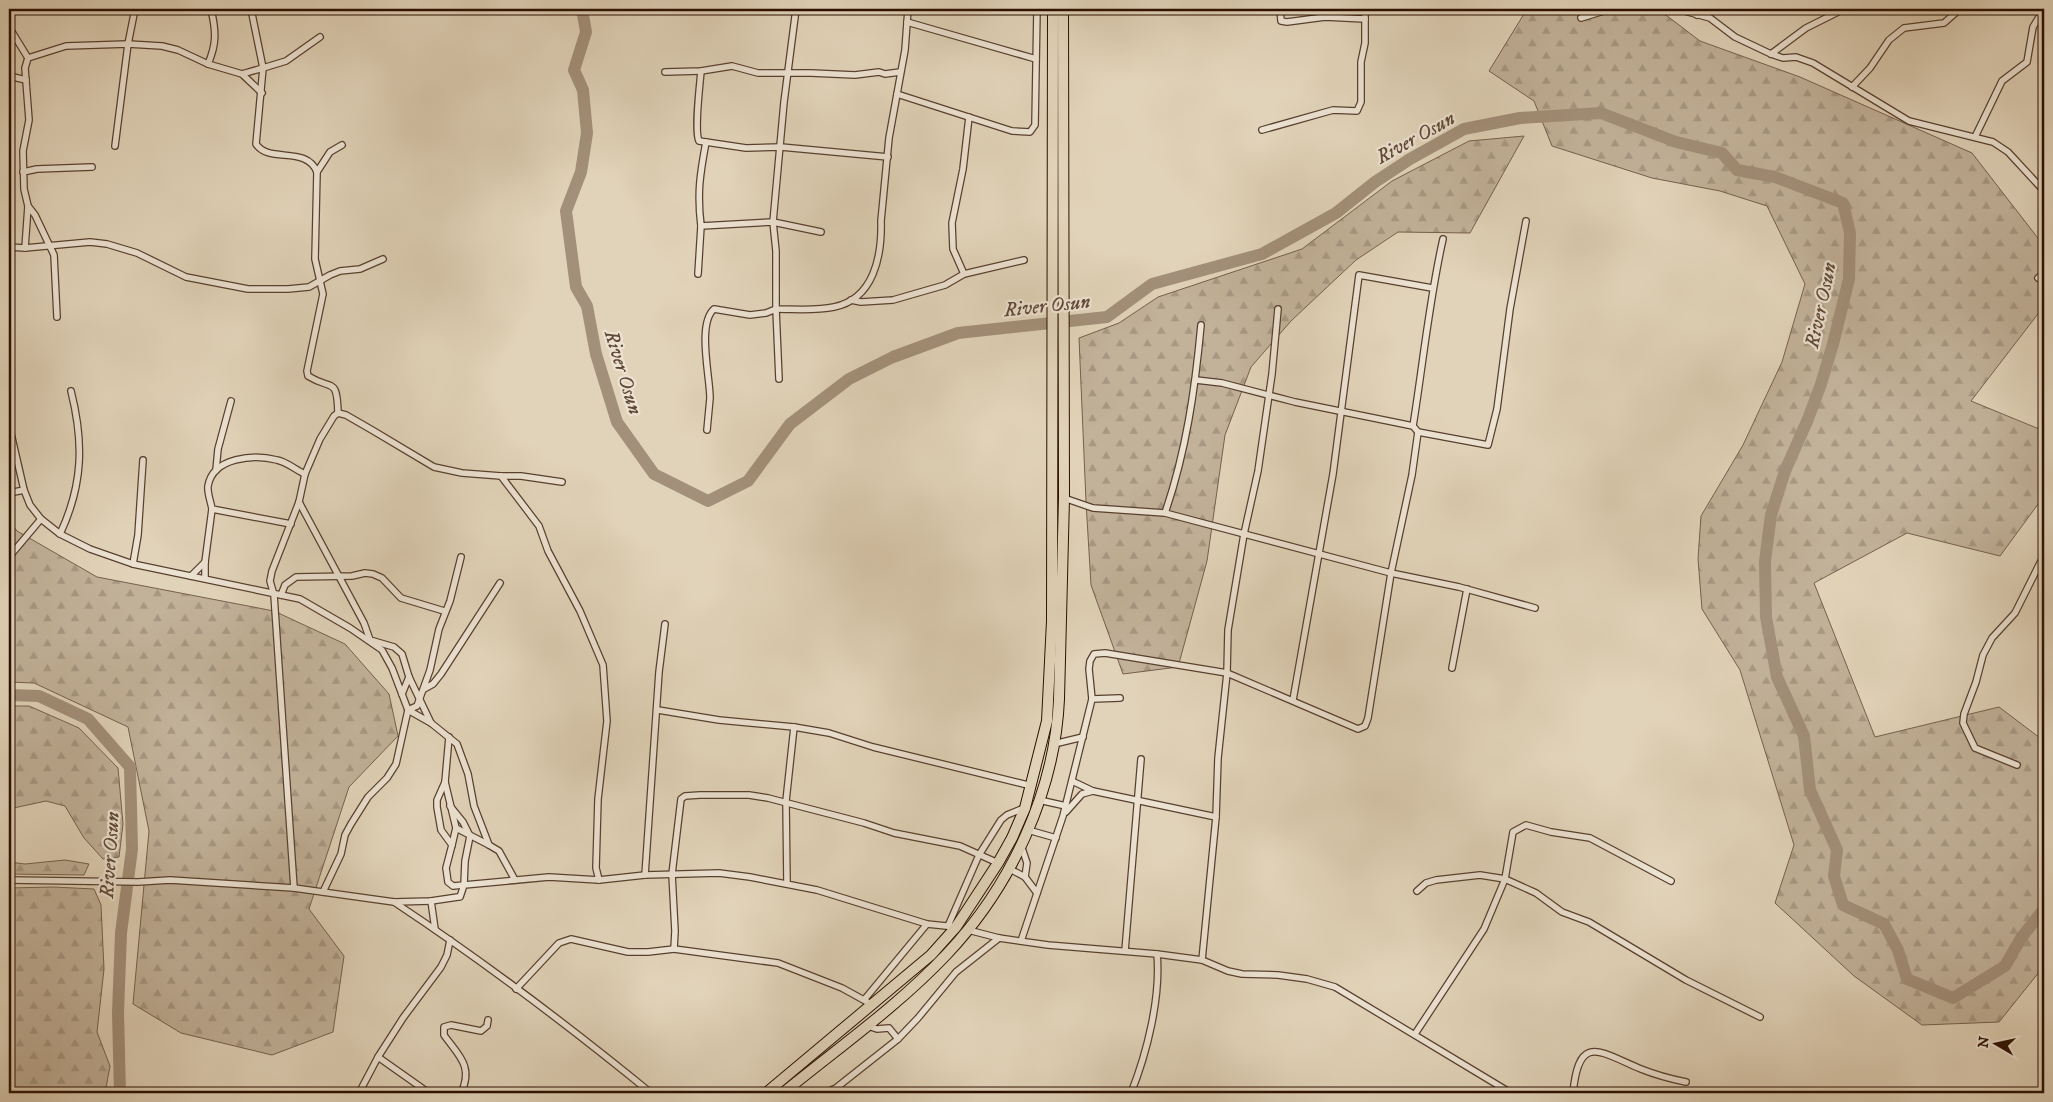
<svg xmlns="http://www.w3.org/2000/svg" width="2053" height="1102" font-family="'IM FELL DW Pica',serif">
	<defs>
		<pattern id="forest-firs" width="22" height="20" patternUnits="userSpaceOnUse" patternTransform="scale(1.25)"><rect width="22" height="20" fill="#c2b29a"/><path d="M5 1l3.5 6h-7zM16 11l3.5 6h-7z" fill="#a79883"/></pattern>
	</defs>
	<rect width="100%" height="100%" fill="#e1d3b9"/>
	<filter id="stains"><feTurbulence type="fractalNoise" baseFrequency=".004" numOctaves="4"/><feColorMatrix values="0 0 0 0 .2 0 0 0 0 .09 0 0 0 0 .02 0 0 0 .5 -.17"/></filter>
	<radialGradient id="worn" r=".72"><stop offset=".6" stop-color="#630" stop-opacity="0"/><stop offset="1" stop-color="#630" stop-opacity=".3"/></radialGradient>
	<!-- forest -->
	<g fill="url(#forest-firs)" stroke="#76604e">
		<polygon points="1527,9 1658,9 1700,41 1800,77 1972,153 2044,246 2044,306 1971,401 2044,431 2044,496 2000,556 1907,533 1814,583 1875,737 1999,707 2044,741 2044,966 1999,1022 1922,1025 1854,976 1775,903 1794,845 1740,670 1702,609 1698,559 1701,516 1743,445 1782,362 1805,284 1767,206 1720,191 1652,178 1552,146 1534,101 1489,71"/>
		<polygon points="1524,136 1470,233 1398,232 1356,260 1291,321 1251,367 1225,435 1207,561 1178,667 1123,674 1091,585 1086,502 1079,338 1119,323 1158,297 1302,249 1392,181 1469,141"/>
		<polygon points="9,520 17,531 97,577 274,611 345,644 389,694 398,736 349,787 309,909 344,956 333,1032 272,1055 181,1033 133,1004 149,831 128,727 34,683 9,682"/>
		<polygon points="9,706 29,706 79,728 118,768 123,824 119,857 103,859 84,838 65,806 46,801 9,809"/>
		<polygon points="65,860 89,864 84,875 9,874 9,862 25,864"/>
		<polygon points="53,887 94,889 101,905 104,969 97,1032 110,1066 105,1093 9,1093 9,888"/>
	</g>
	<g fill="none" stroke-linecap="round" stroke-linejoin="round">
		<!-- river -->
		<g stroke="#a3907a" stroke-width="12">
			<polyline points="582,9 586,32 574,70 583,90 587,133 581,172 566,211 576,287 587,306 596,354 617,422 654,474 708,501 748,481 790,424 849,379 893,357 958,333 1107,317 1152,284 1262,254 1336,213 1375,182 1410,159 1464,129 1520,118 1601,113 1676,142 1722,153 1737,170 1775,177 1843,203 1850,233 1849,279 1833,344 1821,384 1808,419 1785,471 1771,515 1765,561 1766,617 1777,677 1804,736 1810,790 1837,850 1834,876 1843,905 1884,924 1898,950 1907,979 1953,998 2005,966 2021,938 2044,909"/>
			<polyline points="9,695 39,696 88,719 130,767 132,849 121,933 118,1013 120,1093"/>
		</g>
		<defs>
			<g id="minor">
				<polyline points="251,9 263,68 286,61 320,37"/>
				<path d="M796 9 784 102 773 222 776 251V309C795 309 816 311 834 307 874 299 882 256 881 221L889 138 905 50 908 9"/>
				<polyline points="1280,9 1281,21 1287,22 1325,17 1365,19"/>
				<polyline points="1489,9 1508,11 1526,9"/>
				<polyline points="1677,9 1710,18 1735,37 1771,54 1783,58 1796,57 1813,63 1909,121 1993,142 2008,152 2044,191"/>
				<polyline points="1155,10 1155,9"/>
				<polyline points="1697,15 1705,9"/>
				<polyline points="1581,18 1610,9"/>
				<polyline points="907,22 1036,59"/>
				<polyline points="9,27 28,58"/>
				<polyline points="1771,54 1806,28 1844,9"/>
				<path d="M208 64C217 43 216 31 211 9"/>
				<path d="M701 71C700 84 694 131 699 141L746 148 781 147 888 157"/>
				<polyline points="665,72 701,71 732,66 758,73 811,73 855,75 879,72 885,74 900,72"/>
				<polyline points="242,74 262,93"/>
				<polyline points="9,76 26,80"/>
				<polyline points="1852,87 1870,68 1889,40 1904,28 1944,23 1960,9"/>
				<polyline points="897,94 1012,131 1030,132 1035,125 1037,9"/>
				<polyline points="1262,130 1333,110 1357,111 1361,102 1361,62 1365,43 1365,9"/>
				<polyline points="1975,137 2002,81 2027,62 2033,27 2044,9"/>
				<path d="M706 142C700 174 697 193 701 226L773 222 821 232"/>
				<polyline points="115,146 128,44 135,9"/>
				<polyline points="23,172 37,169 92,167"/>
				<polyline points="317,172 330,152 342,145"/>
				<polyline points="28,206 35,215 54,255 57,317"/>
				<path d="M1443 239C1429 301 1423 364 1413 426L1418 432 1488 445 1497 409 1510 309 1526 221"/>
				<path d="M9 247 25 248 28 206 24 189 23 151 29 120 25 68 28 58 66 46 128 44 162 46 178 50 208 64 242 74 263 68 256 144C269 164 306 145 317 172L315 259 323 294 307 371 308 376C332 391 337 376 338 413"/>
				<polyline points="25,248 90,242 107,244 137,253 186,277 248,289 288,289 309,287 330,275 340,271 360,269 383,259"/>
				<polyline points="698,274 701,226"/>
				<polyline points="964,274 953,249 952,223 963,169 969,117"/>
				<polyline points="2038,278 2044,273"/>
				<polyline points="851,300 861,302 893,300 945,285 964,274 1024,260"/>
				<polyline points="1196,380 1222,383 1295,402 1413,426"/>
				<polyline points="9,425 24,490 30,505 41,519 60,534 90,549 133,564 300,599 350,628 382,650 392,668 408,710 396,764 387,778 368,797 351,824 345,835 341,854 323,892"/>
				<path d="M707 430C708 419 709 409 710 398 710 377 697 324 714 309L750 315 766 313 776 309 779 379"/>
				<polyline points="216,470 218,449 231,401"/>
				<polyline points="501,476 521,476 562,482"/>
				<polyline points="9,493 24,490"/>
				<polyline points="1064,498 1093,508 1165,513 1391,573 1459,587 1535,608"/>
				<polyline points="299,502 364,623 370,640 394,647 402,654 409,677 431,723"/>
				<path d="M1165 513C1186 452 1195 390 1201 325"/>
				<path d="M291 524 212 509C211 502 207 493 208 486 213 457 254 454 277 460 287 462 296 470 305 474"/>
				<path d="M60 534C83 485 84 443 71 391"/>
				<polyline points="9,557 41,519"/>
				<polyline points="133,564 138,535 143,460"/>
				<polyline points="191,576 205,562"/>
				<polyline points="205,578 205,562 212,509"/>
				<polyline points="281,595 285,585 296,577 352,576 365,573 373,574 382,578 401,598 444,611"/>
				<polyline points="1452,668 1467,589"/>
				<polyline points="424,689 433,684 441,674 500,583"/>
				<polyline points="402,694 409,677"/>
				<polyline points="1092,699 1089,669 1090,661 1094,654 1105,653 1227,673 1358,729 1365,726 1368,718 1391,573 1412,475 1418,432"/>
				<polyline points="1293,700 1333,474 1359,275 1432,288"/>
				<polyline points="408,710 431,723 457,744 468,774 474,806 489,845 499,851 515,880"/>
				<polyline points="408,710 417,706 430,670 439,629 450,601 461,557"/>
				<polyline points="658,710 719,720 794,727"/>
				<polyline points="449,737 445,782 437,800 437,807 441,830 452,845 446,868 448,882 453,886 464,885 465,861 470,836 463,822 450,806"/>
				<polyline points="1054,744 1083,737"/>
				<polyline points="2017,765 1975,748 1963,723 1964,714 1976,682 1983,655 1992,638 2015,613 2044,555"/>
				<polyline points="1072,781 1093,791 1216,817"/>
				<polyline points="445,782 456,828 489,845"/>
				<polyline points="1039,800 1066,806"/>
				<polyline points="1066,812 1082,794 1093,791"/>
				<polyline points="1028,830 1056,838"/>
				<polyline points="452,845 456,828"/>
				<polyline points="1021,845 1027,863 1025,877 1037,893"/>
				<polyline points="1008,868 1025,877"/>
				<polyline points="645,875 659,672 665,624"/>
				<polyline points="9,880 138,882 170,880 294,888 394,902 431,901 458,897 460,897 464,885 549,877 599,880 645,875 719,873 750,877 817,890 927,924 956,927"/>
				<polyline points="787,884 786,801 794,727 829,733 873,747 1032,786"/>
				<polyline points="294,888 274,595 270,581 272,571 299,502 305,474 320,439 334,416 338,413 346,415 372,430 434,467 462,473 501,476 539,526 548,551 580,611 603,665 607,721 598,799 596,868 599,880"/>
				<polyline points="1417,891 1426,883 1436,880 1480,875 1505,879 1536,893 1562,912 1589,922 1686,980 1760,1017"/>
				<polyline points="431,901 435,929"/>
				<path d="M394 902C483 961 569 1026 651 1093"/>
				<polyline points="948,926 979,855 1001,820 1007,815 1024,808"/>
				<polyline points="968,930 999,938 1048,945 1157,954 1202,960 1228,971 1242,974 1278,975 1307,979 1335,987 1511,1093"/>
				<polyline points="1021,941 1063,816 1092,699 1120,698"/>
				<polyline points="1125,951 1141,759"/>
				<polyline points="1202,960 1216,817 1218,758 1227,673 1228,630 1244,534 1258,471 1272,374 1278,309"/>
				<polyline points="516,989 559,943 571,939 628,952 648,952 674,949"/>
				<polyline points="864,1000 927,924"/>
				<polyline points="871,1004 842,988 778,963 674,949 675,931 672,874 681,799 685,796 700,795 749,795 768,798 864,823 894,833 960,846 998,863"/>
				<polyline points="868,1026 877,1029 889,1028 898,1039"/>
				<polyline points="1415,1034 1484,929 1505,879 1513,832 1526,825 1551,832 1590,838 1671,881"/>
				<polyline points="378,1057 429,1093"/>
				<polyline points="359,1093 378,1057 403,1018 441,967 447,955 450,940"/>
				<path d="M461 1093C474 1066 458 1055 444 1035V1027L451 1025 481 1031 487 1026 488 1020"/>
				<polyline points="825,1093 836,1088 898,1039 918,1018 956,972 999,938"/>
				<path d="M1131 1093C1147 1053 1161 997 1157 954"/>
				<path d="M1573 1093C1579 1032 1600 1052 1641 1069 1656 1075 1671 1079 1686 1082"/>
			</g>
			<g id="trunk">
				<polyline points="766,1093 931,955 956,927 998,863 1012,838 1025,808 1047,721 1052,621 1053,9"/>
				<path d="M783 1093C838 1048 898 1006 947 954 1011 886 1055 792 1059 699L1064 498 1063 9"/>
			</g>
		</defs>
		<!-- minor casing -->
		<use href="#minor" stroke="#58402f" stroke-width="8"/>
		<!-- trunk casing -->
		<use href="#trunk" stroke="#2b0f01" stroke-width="12"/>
		<!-- minor -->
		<use href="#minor" stroke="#ece2d2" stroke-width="5.5"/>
		<!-- trunk -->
		<use href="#trunk" stroke="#e1d3b9" stroke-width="10"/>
	</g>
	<g text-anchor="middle" stroke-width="4.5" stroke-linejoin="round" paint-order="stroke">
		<!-- water labels -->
		<g font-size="20" font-style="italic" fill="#614937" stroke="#ece2d2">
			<text transform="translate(1415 137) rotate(-29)" y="7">River Osun</text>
			<text transform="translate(1047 305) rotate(-6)" y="7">River Osun</text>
			<text transform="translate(1820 305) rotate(-78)" y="7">River Osun</text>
			<text transform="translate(624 372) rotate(73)" y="7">River Osun</text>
			<text transform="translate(109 855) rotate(-86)" y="7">River Osun</text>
		</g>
	</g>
	<!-- margin -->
	<rect width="2053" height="1102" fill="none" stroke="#e1d3b9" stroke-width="30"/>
	<rect x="10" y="10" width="2033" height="1082" fill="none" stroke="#2b0f01" stroke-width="2.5"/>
	<rect x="15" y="15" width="2023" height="1072" fill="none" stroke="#2b0f01"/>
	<!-- north arrow -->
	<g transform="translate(1996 1044) rotate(279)" stroke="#ece2d2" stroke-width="4" paint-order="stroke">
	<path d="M0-4L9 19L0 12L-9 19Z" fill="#2b0f01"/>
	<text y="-8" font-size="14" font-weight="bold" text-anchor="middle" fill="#2b0f01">N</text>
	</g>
	<rect width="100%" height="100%" filter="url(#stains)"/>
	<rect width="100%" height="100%" fill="url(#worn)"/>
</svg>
